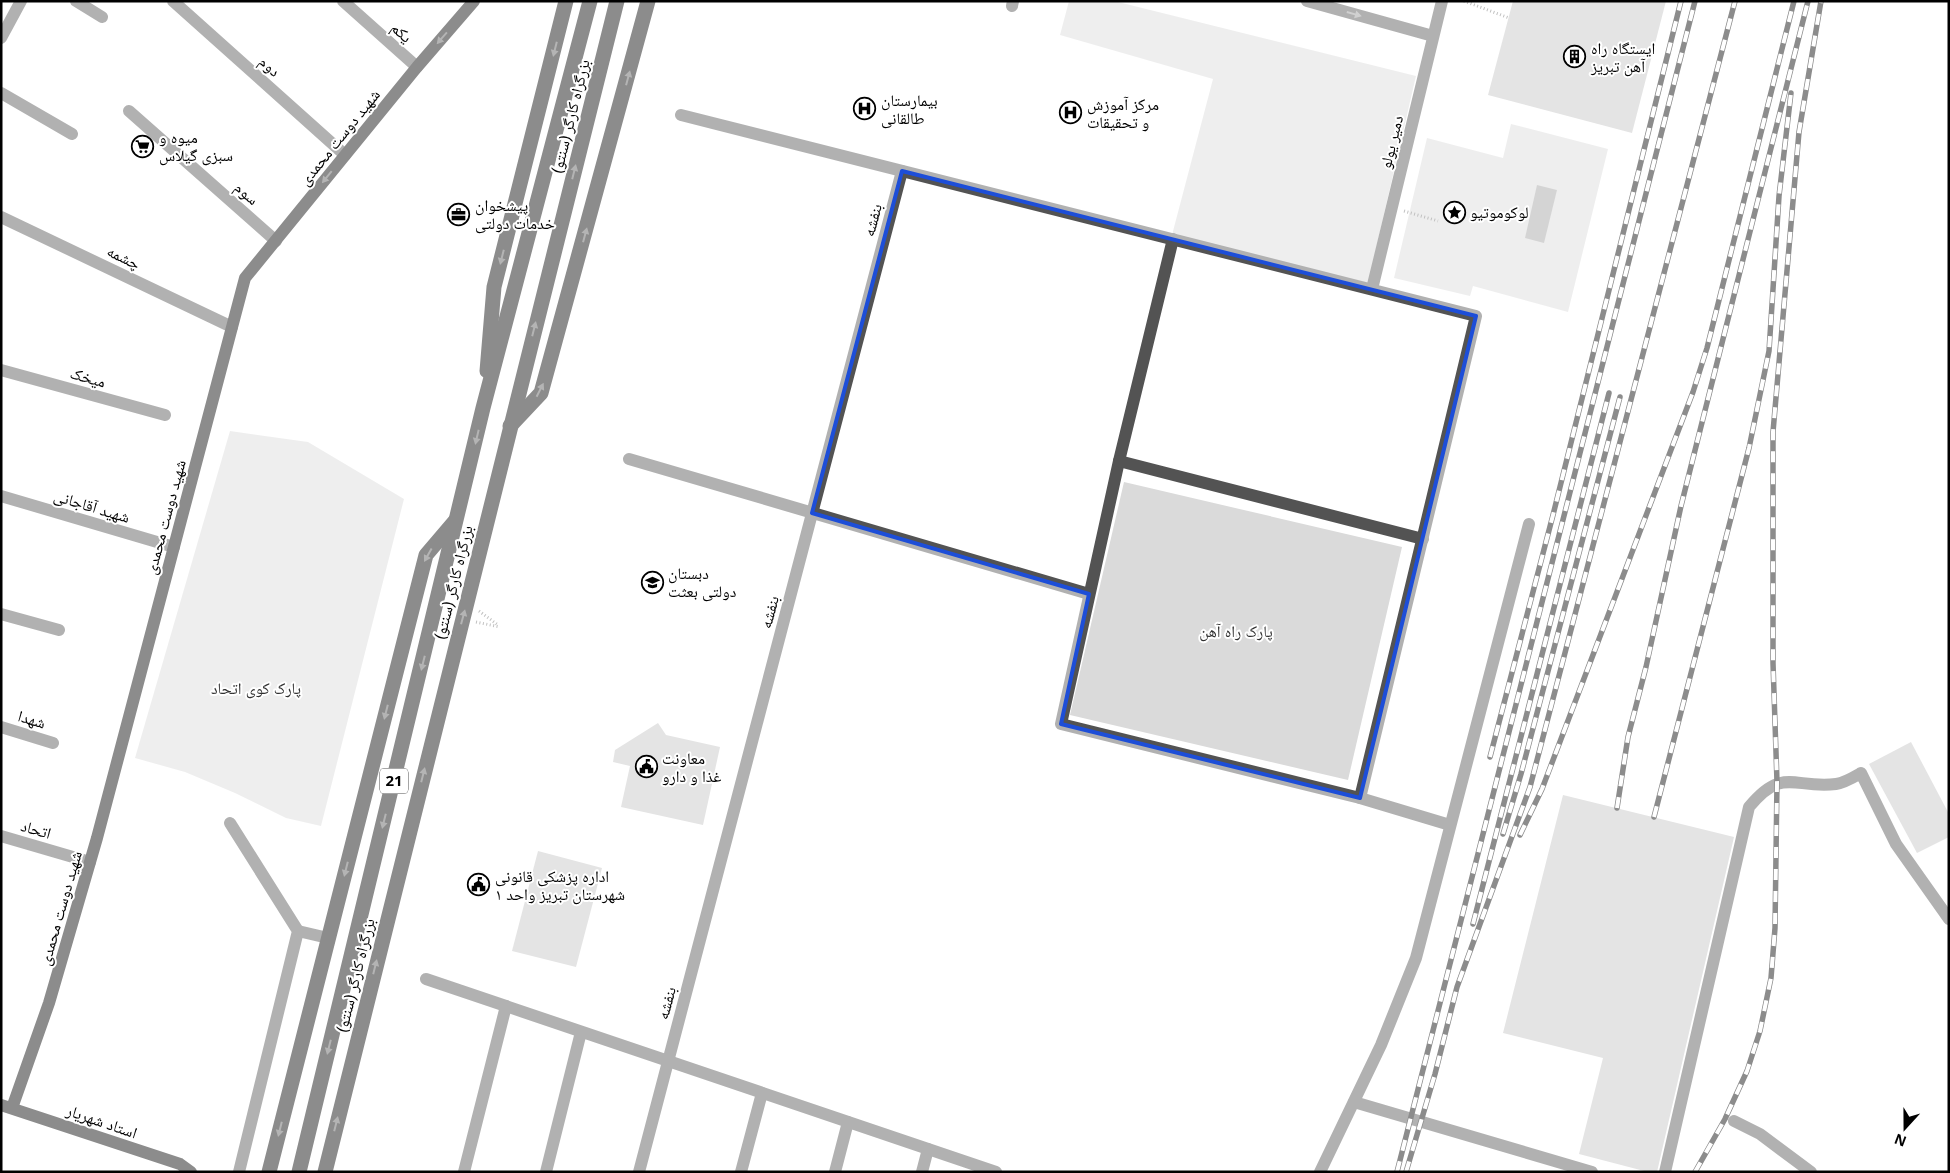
<svg xmlns="http://www.w3.org/2000/svg" width="1950" height="1173" font-family="'Open Sans','Noto Naskh Arabic',sans-serif">
	<rect width="100%" height="100%" fill="#fff"/>
	<!-- green -->
	<g fill="#dadada">
		<polygon points="1069,1 1114,1 1416,76 1368,283 1172,235 1213,79 1060,35"/>
		<polygon points="1511,124 1608,149 1568,312 1473,286 1470,296 1394,278 1427,138 1503,158"/>
		<polygon points="230,431 308,442 404,499 321,826 286,818 235,793 185,772 135,758"/>
		<polygon points="1124,482 1402,547 1348,780 1070,715"/>
	</g>
	<!-- water -->
	<polygon fill="#a1a1a1" points="1537,185 1557,190 1544,243 1525,238"/>
	<!-- building -->
	<g fill="#c3c3c3">
		<polygon points="1513,1 1666,1 1632,133 1488,95"/>
		<polygon points="658,723 666,735 720,747 703,825 621,807 630,766 613,762 615,750"/>
		<polygon points="1911,742 1949,814 1949,837 1917,853 1869,764"/>
		<polygon points="1563,795 1734,837 1657,1172 1648,1172 1579,1154 1603,1058 1503,1033"/>
		<polygon points="538,851 602,868 576,967 512,951"/>
	</g>
	<g fill="none" stroke-linecap="round" stroke-linejoin="round">
		<!-- path -->
		<g stroke="#757575" stroke-width="3" stroke-dasharray="1 2.5" stroke-linecap="butt">
			<polyline points="1464,1 1509,18"/>
			<polyline points="1404,211 1438,221"/>
			<polyline points="479,611 498,625"/>
			<polyline points="476,622 500,627"/>
		</g>
		<!-- minor -->
		<g stroke="#535353" stroke-width="12">
			<polyline points="76,1 102,17"/>
			<polyline points="173,1 345,155"/>
			<polyline points="343,1 417,67"/>
			<polyline points="1307,1 1433,36"/>
			<polyline points="1012,6 1013,1"/>
			<polyline points="1,38 21,1"/>
			<polyline points="1,93 72,134"/>
			<polyline points="129,111 276,241"/>
			<polyline points="681,115 1476,316 1360,798"/>
			<polyline points="1,217 232,327"/>
			<polyline points="1173,239 1119,461 1061,724 1360,798 1450,825"/>
			<polyline points="1372,289 1442,1"/>
			<polyline points="1,370 165,415"/>
			<polyline points="629,459 1089,594"/>
			<polyline points="1119,461 1423,539"/>
			<polyline points="1,496 174,547"/>
			<polyline points="1,614 59,630"/>
			<polyline points="1,727 53,743"/>
			<polyline points="230,823 298,931 239,1172"/>
			<polyline points="1,836 90,862"/>
			<polyline points="298,931 328,938"/>
			<polyline points="426,979 996,1172"/>
			<polyline points="1354,1102 1592,1172"/>
			<polyline points="1734,1121 1760,1134 1811,1172"/>
			<polyline points="464,1172 506,1006"/>
			<polyline points="546,1172 581,1032"/>
			<polyline points="639,1172 902,171"/>
			<polyline points="741,1172 762,1093"/>
			<polyline points="835,1172 848,1122"/>
			<polyline points="922,1172 928,1149"/>
			<polyline points="1320,1172 1381,1045 1416,958 1529,524"/>
			<path d="M1665 1172 1749 807C1783 766 1793 789 1836 784 1844 783 1854 777 1861 773L1896 844 1949 919"/>
		</g>
		<!-- major -->
		<g stroke="#000" stroke-width="12">
			<polyline points="1,1105 180,1164 191,1172"/>
			<polyline points="12,1108 49,1003 97,838 245,278 417,67 474,1"/>
		</g>
		<!-- highway -->
		<g stroke="#000" stroke-width="15">
			<polyline points="487,371 494,287 566,1"/>
			<polyline points="510,426 541,393 648,1"/>
			<polyline points="269,1172 426,555 455,521"/>
			<polyline points="299,1172 483,408 590,1"/>
			<polyline points="325,1172 617,1"/>
		</g>
		<defs>
			<g id="rail">
				<polyline points="1490,757 1553,515 1681,1"/>
				<polyline points="1617,808 1628,737 1646,667 1681,506 1808,1"/>
				<polyline points="1654,817 1749,448 1769,351 1779,196 1791,93"/>
				<polyline points="1503,834 1521,774 1620,397"/>
				<polyline points="1520,835 1542,789 1693,392 1707,348 1794,1"/>
				<polyline points="1473,924 1609,393"/>
				<polyline points="1397,1172 1695,1"/>
				<polyline points="1406,1172 1435,1074 1457,987 1530,787 1735,1"/>
				<polyline points="1695,1172 1725,1119 1747,1071 1760,1031 1771,978 1775,928 1777,782 1773,663 1773,432 1799,132 1821,1"/>
			</g>
		</defs>
		<!-- rail casing -->
		<use href="#rail" stroke="#000" stroke-width="5.5"/>
		<!-- rail -->
		<use href="#rail" stroke="#fff" stroke-width="4" stroke-dasharray="11" stroke-linecap="butt"/>
	</g>
	<!-- one-way arrows -->
	<defs><path id="oneway-solid" d="M-6-.8H1V-3.2L6.5 0L1 3.2V.8H-6Z" transform="scale(1.25)"/></defs>
	<use fill="#989898" href="#oneway-solid" transform="translate(1354 14) rotate(16)"/>
	<g fill="#595959">
		<use href="#oneway-solid" transform="translate(442 38) rotate(131)"/>
		<use href="#oneway-solid" transform="translate(555 49) rotate(104)"/>
		<use href="#oneway-solid" transform="translate(628 78) rotate(-75)"/>
		<use href="#oneway-solid" transform="translate(574 172) rotate(-76)"/>
		<use href="#oneway-solid" transform="translate(327 177) rotate(129)"/>
		<use href="#oneway-solid" transform="translate(585 235) rotate(-75)"/>
		<use href="#oneway-solid" transform="translate(502 257) rotate(104)"/>
		<use href="#oneway-solid" transform="translate(534 329) rotate(-76)"/>
		<use href="#oneway-solid" transform="translate(540 390) rotate(-63)"/>
		<use href="#oneway-solid" transform="translate(477 437) rotate(103)"/>
		<use href="#oneway-solid" transform="translate(428 555) rotate(119)"/>
		<use href="#oneway-solid" transform="translate(463 617) rotate(-75)"/>
		<use href="#oneway-solid" transform="translate(423 663) rotate(104)"/>
		<use href="#oneway-solid" transform="translate(386 712) rotate(104)"/>
		<use href="#oneway-solid" transform="translate(423 775) rotate(-76)"/>
		<use href="#oneway-solid" transform="translate(384 821) rotate(104)"/>
		<use href="#oneway-solid" transform="translate(346 869) rotate(104)"/>
		<use href="#oneway-solid" transform="translate(375 967) rotate(-76)"/>
		<use href="#oneway-solid" transform="translate(329 1047) rotate(104)"/>
		<use href="#oneway-solid" transform="translate(336 1124) rotate(-76)"/>
		<use href="#oneway-solid" transform="translate(280 1129) rotate(104)"/>
	</g>
	<!-- marked area -->
	<path d="M0 0H1950V1173H0ZM902 171 1476 316 1360 798 1061 724 1089 594 812 513Z" fill="#fff" fill-opacity=".55" fill-rule="evenodd"/>
	<path fill="none" stroke="#1d4ed8" stroke-width="4" stroke-linejoin="round" d="M902 171 1476 316 1360 798 1061 724 1089 594 812 513Z"/>
	<!-- icons -->
	<defs>
		<symbol id="building-ring" viewBox="-11 -11 22 22"><circle r="9.5" fill="#fff" stroke="#000" stroke-width="1.5"/><path d="M-4-6H4V6H1V3H-1V6H-4ZM-2.5-4.3h1.7v1.8h-1.7ZM.8-4.3h1.7v1.8H.8ZM-2.5-1h1.7V.8h-1.7ZM.8-1h1.7V.8H.8Z" fill="#000"/></symbol>
		<symbol id="hospital-ring" viewBox="-11 -11 22 22"><circle r="9.5" fill="#fff" stroke="#000" stroke-width="1.5"/><path d="M-5-5h3v3.5h4V-5h3V5h-3V1.5h-4V5h-3Z" fill="#000"/></symbol>
		<symbol id="supermarket-ring" viewBox="-11 -11 22 22"><circle r="9.5" fill="#fff" stroke="#000" stroke-width="1.5"/><path d="M-6-5.5h2.5l.6 2H6L4.5 2H-2.5L-4.4-4H-6ZM-1.5 3.2a1.3 1.3 0 1 0 .1 0ZM3 3.2a1.3 1.3 0 1 0 .1 0Z" fill="#000"/></symbol>
		<symbol id="sight-ring" viewBox="-11 -11 22 22"><circle r="9.5" fill="#fff" stroke="#000" stroke-width="1.5"/><path d="M0-6L1.8-2.2L6-1.7L2.9 1.2L3.7 5.4L0 3.3L-3.7 5.4L-2.9 1.2L-6-1.7L-1.8-2.2Z" fill="#000"/></symbol>
		<symbol id="office-ring" viewBox="-11 -11 22 22"><circle r="9.5" fill="#fff" stroke="#000" stroke-width="1.5"/><path d="M-6-3h4V-5.5h4V-3h4V5H-6ZM-1-4.5V-3h2v-1.5ZM-6 0V1H6V0Z" fill="#000"/></symbol>
		<symbol id="school-ring" viewBox="-11 -11 22 22"><circle r="9.5" fill="#fff" stroke="#000" stroke-width="1.5"/><path d="M0-5L7-2L0 1L-7-2ZM-4 1L0 2.5L4 1V4Q0 6-4 4Z" fill="#000"/></symbol>
		<symbol id="civic-ring" viewBox="-11 -11 22 22"><circle r="9.5" fill="#fff" stroke="#000" stroke-width="1.5"/><path d="M-.6-6.5H3V-4.5H.6V-3L4-1V1h2V6H-6V1h2V-1L-.6-3ZM-1.2 2.5V6h2.4V2.5Z" fill="#000"/></symbol>
	</defs>
	<g fill-rule="evenodd">
		<use href="#building-ring" x="1562" y="44" width="25" height="25"/>
		<use href="#hospital-ring" x="852" y="96" width="25" height="25"/>
		<use href="#hospital-ring" x="1058" y="100" width="25" height="25"/>
		<use href="#supermarket-ring" x="130" y="134" width="25" height="25"/>
		<use href="#sight-ring" x="1442" y="200" width="25" height="25"/>
		<use href="#office-ring" x="446" y="202" width="25" height="25"/>
		<use href="#school-ring" x="640" y="570" width="25" height="25"/>
		<use href="#civic-ring" x="634" y="754" width="25" height="25"/>
		<use href="#civic-ring" x="466" y="872" width="25" height="25"/>
	</g>
	<g text-anchor="middle" stroke-width="4" stroke-linejoin="round" paint-order="stroke">
		<!-- shield labels -->
		<rect fill="#fff" stroke="#4c4c4c" stroke-width="1" x="380" y="768.5" width="28" height="25" rx="4"/>
		<g font-size="15" font-weight="bold" fill="#000">
			<text x="394" y="786">21</text>
		</g>
		<!-- street labels -->
		<g font-size="16" fill="#000" stroke="#fff">
			<text transform="translate(402 32) rotate(42)" y="6">یکم</text>
			<text transform="translate(270 66) rotate(42)" y="6">دوم</text>
			<text transform="translate(570 116) rotate(-76)" y="6">بزرگراه کارگر (سنتو)</text>
			<text transform="translate(339 137) rotate(-51)" y="6">شهید دوست محمدی</text>
			<text transform="translate(1391 142) rotate(-76)" y="6">دمیر یولو</text>
			<text transform="translate(247 193) rotate(41)" y="6">سوم</text>
			<text transform="translate(872 220) rotate(-75)" y="6">بنفشه</text>
			<text transform="translate(124 257) rotate(26)" y="6">چشمه</text>
			<text transform="translate(88 377) rotate(16)" y="6">میخک</text>
			<text transform="translate(92 506) rotate(17)" y="6">شهید آقاجانی</text>
			<text transform="translate(165 517) rotate(-75)" y="6">شهید دوست محمدی</text>
			<text transform="translate(453 582) rotate(-76)" y="6">بزرگراه کارگر (سنتو)</text>
			<text transform="translate(769 612) rotate(-75)" y="6">بنفشه</text>
			<text transform="translate(32 719) rotate(17)" y="6">شهدا</text>
			<text transform="translate(36 829) rotate(16)" y="6">اتحاد</text>
			<text transform="translate(60 908) rotate(-74)" y="6">شهید دوست محمدی</text>
			<text transform="translate(355 975) rotate(-76)" y="6">بزرگراه کارگر (سنتو)</text>
			<text transform="translate(666 1003) rotate(-75)" y="6">بنفشه</text>
			<text transform="translate(102 1121) rotate(19)" y="6">استاد شهریار</text>
		</g>
		<!-- poi labels -->
		<g font-size="16" fill="#000" stroke="#fff" text-anchor="start">
			<text x="1591" y="54">ایستگاه راه<tspan x="1591" dy="18">آهن تبریز</tspan></text>
			<text x="881" y="106">بیمارستان<tspan x="881" dy="18">طالقانی</tspan></text>
			<text x="1087" y="110">مرکز آموزش<tspan x="1087" dy="18">و تحقیقات</tspan></text>
			<text x="159" y="143">میوه و<tspan x="159" dy="18">سبزی گیلاس</tspan></text>
			<text x="475" y="211">پیشخوان<tspan x="475" dy="18">خدمات دولتی</tspan></text>
			<text x="1470" y="218">لوکوموتیو</text>
			<text x="668" y="579">دبستان<tspan x="668" dy="18">دولتی بعثت</tspan></text>
			<text x="662" y="764">معاونت<tspan x="662" dy="18">غذا و دارو</tspan></text>
			<text x="495" y="882">اداره پزشکی قانونی<tspan x="495" dy="18">شهرستان تبریز واحد ۱</tspan></text>
		</g>
		<!-- park labels -->
		<g font-size="16" fill="#313131" stroke="#fff">
			<text x="1236" y="637">پارک راه آهن</text>
			<text x="256" y="694">پارک کوی اتحاد</text>
		</g>
	</g>
	<!-- border -->
	<rect width="1950" height="1173" fill="none" stroke="#000000" stroke-width="5"/>
	<!-- north arrow -->
	<g transform="translate(1905 1128) rotate(201)" stroke="#ffffff" stroke-width="4" paint-order="stroke">
	<path d="M0-4L9 19L0 12L-9 19Z" fill="#000000"/>
	<text y="-8" font-size="14" font-weight="bold" text-anchor="middle" fill="#000000">N</text>
	</g>
</svg>
